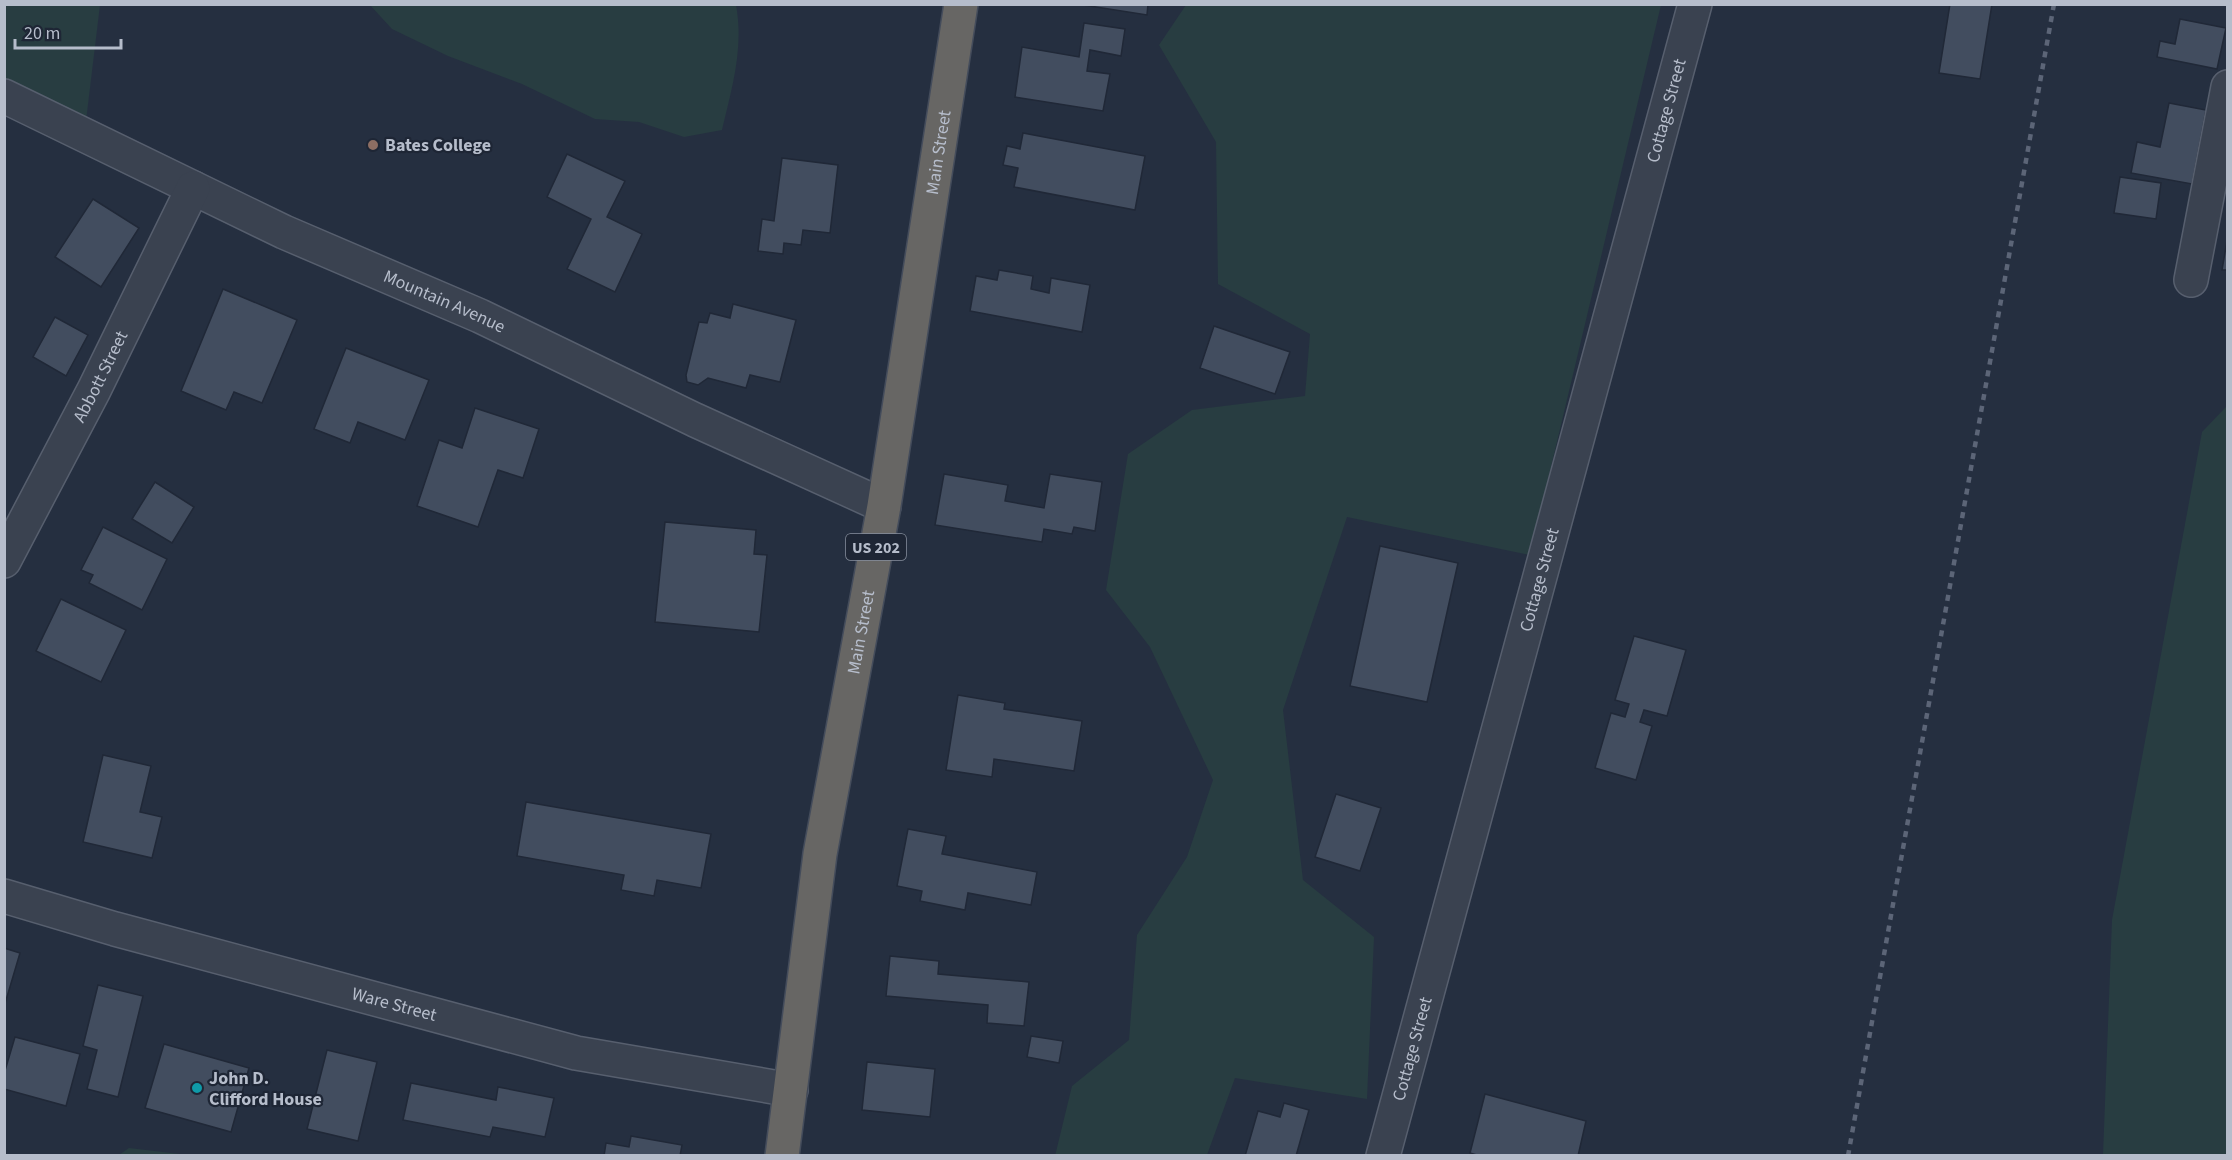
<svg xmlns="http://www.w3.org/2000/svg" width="2232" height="1160" font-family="'Source Sans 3',sans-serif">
	<rect width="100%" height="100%" fill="#252f40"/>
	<!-- green -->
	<g fill="#283d41">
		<polygon points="5,5 100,5 86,121 5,82"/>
		<path d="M370 5H736C744 48 732 88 722 130L684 137 639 122 595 119 522 84 448 56 392 29Z"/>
		<polygon points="1186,5 1661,5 1530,555 1347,517 1283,710 1303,880 1374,937 1367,1099 1235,1078 1207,1155 1055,1156 1072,1086 1129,1040 1137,935 1187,857 1213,780 1150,647 1106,590 1128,454 1192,410 1305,396 1310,334 1218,284 1216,142 1159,45"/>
		<polygon points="2227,406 2227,1155 2103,1155 2112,920 2202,432"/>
		<polygon points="129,1148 188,1155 119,1155"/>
	</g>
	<!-- building -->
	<g fill="#424d5f" stroke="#202837" stroke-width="1.5">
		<polygon points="1077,4 1148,4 1147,15"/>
		<polygon points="1950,4 1992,4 1980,79 1939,73"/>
		<polygon points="2180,19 2226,28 2217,69 2157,57 2160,41 2175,44"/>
		<polygon points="1084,23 1125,29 1121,56 1090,50 1087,71 1110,74 1103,111 1015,97 1022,47 1079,57"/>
		<polygon points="2169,103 2206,110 2192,184 2131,173 2137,142 2160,147"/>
		<polygon points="1023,133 1145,156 1135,210 1014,187 1018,168 1003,165 1007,146 1020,149"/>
		<polygon points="567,154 625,181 607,217 642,234 615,292 567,269 591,219 547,197"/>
		<polygon points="782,158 838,165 830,233 803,230 801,245 784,243 783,254 758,251 762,219 774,221"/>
		<polygon points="2120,177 2161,183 2156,219 2114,213"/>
		<polygon points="93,199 139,228 101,287 55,257"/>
		<polygon points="2228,235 2228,270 2222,270"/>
		<polygon points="999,270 1033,276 1031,289 1049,293 1051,278 1090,285 1082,332 970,311 976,276 997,280"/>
		<polygon points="223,289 297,320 262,403 234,392 226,410 181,391"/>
		<polygon points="733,304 796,320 780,382 750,375 746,388 708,378 698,385 687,382 686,375 699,322 707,323 710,313 730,318"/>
		<polygon points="55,317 88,335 66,376 33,357"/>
		<polygon points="1214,326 1290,352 1275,394 1200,368"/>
		<polygon points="346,348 429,380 405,440 358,422 350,443 314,429"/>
		<polygon points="475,408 539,429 523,478 498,470 478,527 417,506 439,440 462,448"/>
		<polygon points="944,474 1008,485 1005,501 1044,508 1050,474 1102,482 1095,531 1074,527 1072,534 1044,529 1042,542 935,525"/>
		<polygon points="155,482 194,507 172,543 132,519"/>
		<polygon points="665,522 756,530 754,554 767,555 759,632 655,622"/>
		<polygon points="103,527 167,559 142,610 89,583 93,575 81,570"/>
		<polygon points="1380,546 1458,563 1427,702 1350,686"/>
		<polygon points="61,599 126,630 101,682 36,651"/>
		<polygon points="1634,636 1686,650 1667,716 1644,710 1640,722 1652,726 1636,780 1595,768 1611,713 1625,717 1629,704 1615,700"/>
		<polygon points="958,695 1005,703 1004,709 1082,721 1074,771 994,759 992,777 946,770"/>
		<polygon points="103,755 151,766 140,812 162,817 152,858 83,842"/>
		<polygon points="1336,794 1381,808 1360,871 1315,857"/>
		<polygon points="526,802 711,834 701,888 657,880 654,896 621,890 624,875 517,856"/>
		<polygon points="908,829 946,836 942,854 1037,872 1031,905 968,893 965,910 920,901 922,891 897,886"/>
		<polygon points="4,948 20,953 4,1007"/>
		<polygon points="890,956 939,961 938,974 1029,982 1024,1026 987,1023 988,1005 886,996"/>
		<polygon points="98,985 143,996 118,1097 87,1089 97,1050 83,1046"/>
		<polygon points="1031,1036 1063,1041 1059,1063 1027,1057"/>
		<polygon points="15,1037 80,1054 66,1106 4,1089 4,1074"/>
		<polygon points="164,1044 249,1068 231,1132 145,1108"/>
		<polygon points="327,1050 377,1062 358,1141 307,1129"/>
		<polygon points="867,1062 935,1069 930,1117 862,1110"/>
		<polygon points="411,1083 496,1100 498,1087 554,1098 545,1137 493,1127 490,1137 403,1120"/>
		<polygon points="1485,1094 1586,1121 1578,1156 1480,1156 1470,1153"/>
		<polygon points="1284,1103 1309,1110 1296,1156 1245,1156 1258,1111 1280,1117"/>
		<polygon points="631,1136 682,1145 680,1156 604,1156 606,1143 629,1147"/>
	</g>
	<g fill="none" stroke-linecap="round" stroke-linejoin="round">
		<defs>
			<g id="minor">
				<path id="s1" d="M4 96 284 232 480 316 695 420 884 506"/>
				<polyline points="2191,280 2228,87"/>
				<path id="s2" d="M4 561 94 390 193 188"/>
				<path id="s3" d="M4 896 115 929 576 1053 791 1090"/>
				<path id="s4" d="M1383 1156 1695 4"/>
			</g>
			<g id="trunk">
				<path id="s5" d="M782 1156 820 854 884 506 961 4"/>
			</g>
		</defs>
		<!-- minor casing -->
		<use href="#minor" stroke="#575f6e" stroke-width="36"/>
		<!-- trunk casing -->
		<use href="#trunk" stroke="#444c5b" stroke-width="36"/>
		<!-- minor -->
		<use href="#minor" stroke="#3a4250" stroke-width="33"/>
		<!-- trunk -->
		<use href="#trunk" stroke="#676664" stroke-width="33"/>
		<!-- rail -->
		<polyline stroke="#5c6577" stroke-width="4.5" stroke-dasharray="6 6" stroke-linecap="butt" points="1848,1156 2054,4"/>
	</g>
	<!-- markers -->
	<circle fill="#8d6e63" stroke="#1e2635" stroke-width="2" cx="373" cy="145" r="6"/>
	<circle fill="#0f9aa8" stroke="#1e2635" stroke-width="2" cx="197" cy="1088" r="6"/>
	<g text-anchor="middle" stroke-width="4.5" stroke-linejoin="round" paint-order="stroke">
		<!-- shield labels -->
		<rect fill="#1e2635" stroke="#88909e" stroke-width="1.5" x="846" y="534" width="60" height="26" rx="4.5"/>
		<g font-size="16" font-weight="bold" fill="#b6bdcb">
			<text x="876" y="553">US 202</text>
		</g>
		<!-- street labels -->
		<g font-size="18" fill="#b6bdcb" stroke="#1e2635">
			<text dy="6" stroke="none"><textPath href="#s4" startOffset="1083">Cottage Street</textPath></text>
			<text dy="6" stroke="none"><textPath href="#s5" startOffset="1016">Main Street</textPath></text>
			<text dy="6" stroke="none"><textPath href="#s1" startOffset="486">Mountain Avenue</textPath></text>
			<text dy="6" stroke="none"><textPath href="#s2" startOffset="208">Abbott Street</textPath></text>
			<text dy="6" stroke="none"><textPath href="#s4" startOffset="597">Cottage Street</textPath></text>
			<text dy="6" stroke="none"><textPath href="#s5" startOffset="530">Main Street</textPath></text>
			<text dy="6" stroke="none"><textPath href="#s3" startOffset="405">Ware Street</textPath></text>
			<text dy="6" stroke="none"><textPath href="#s4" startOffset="111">Cottage Street</textPath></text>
		</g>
		<!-- poi labels -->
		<g font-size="18" font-weight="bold" fill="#b6bdcb" stroke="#1e2635" text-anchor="start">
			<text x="385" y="151">Bates College</text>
			<text x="209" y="1084">John D.<tspan x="209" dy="21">Clifford House</tspan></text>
		</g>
	</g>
	<!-- border -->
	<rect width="2232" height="1160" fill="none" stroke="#b6bdcb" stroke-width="12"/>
	<!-- scale -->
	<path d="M15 39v9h106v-9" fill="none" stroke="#b6bdcb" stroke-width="3"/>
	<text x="24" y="39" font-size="18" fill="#b6bdcb" stroke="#1e2635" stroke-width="4.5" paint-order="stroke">20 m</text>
</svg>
